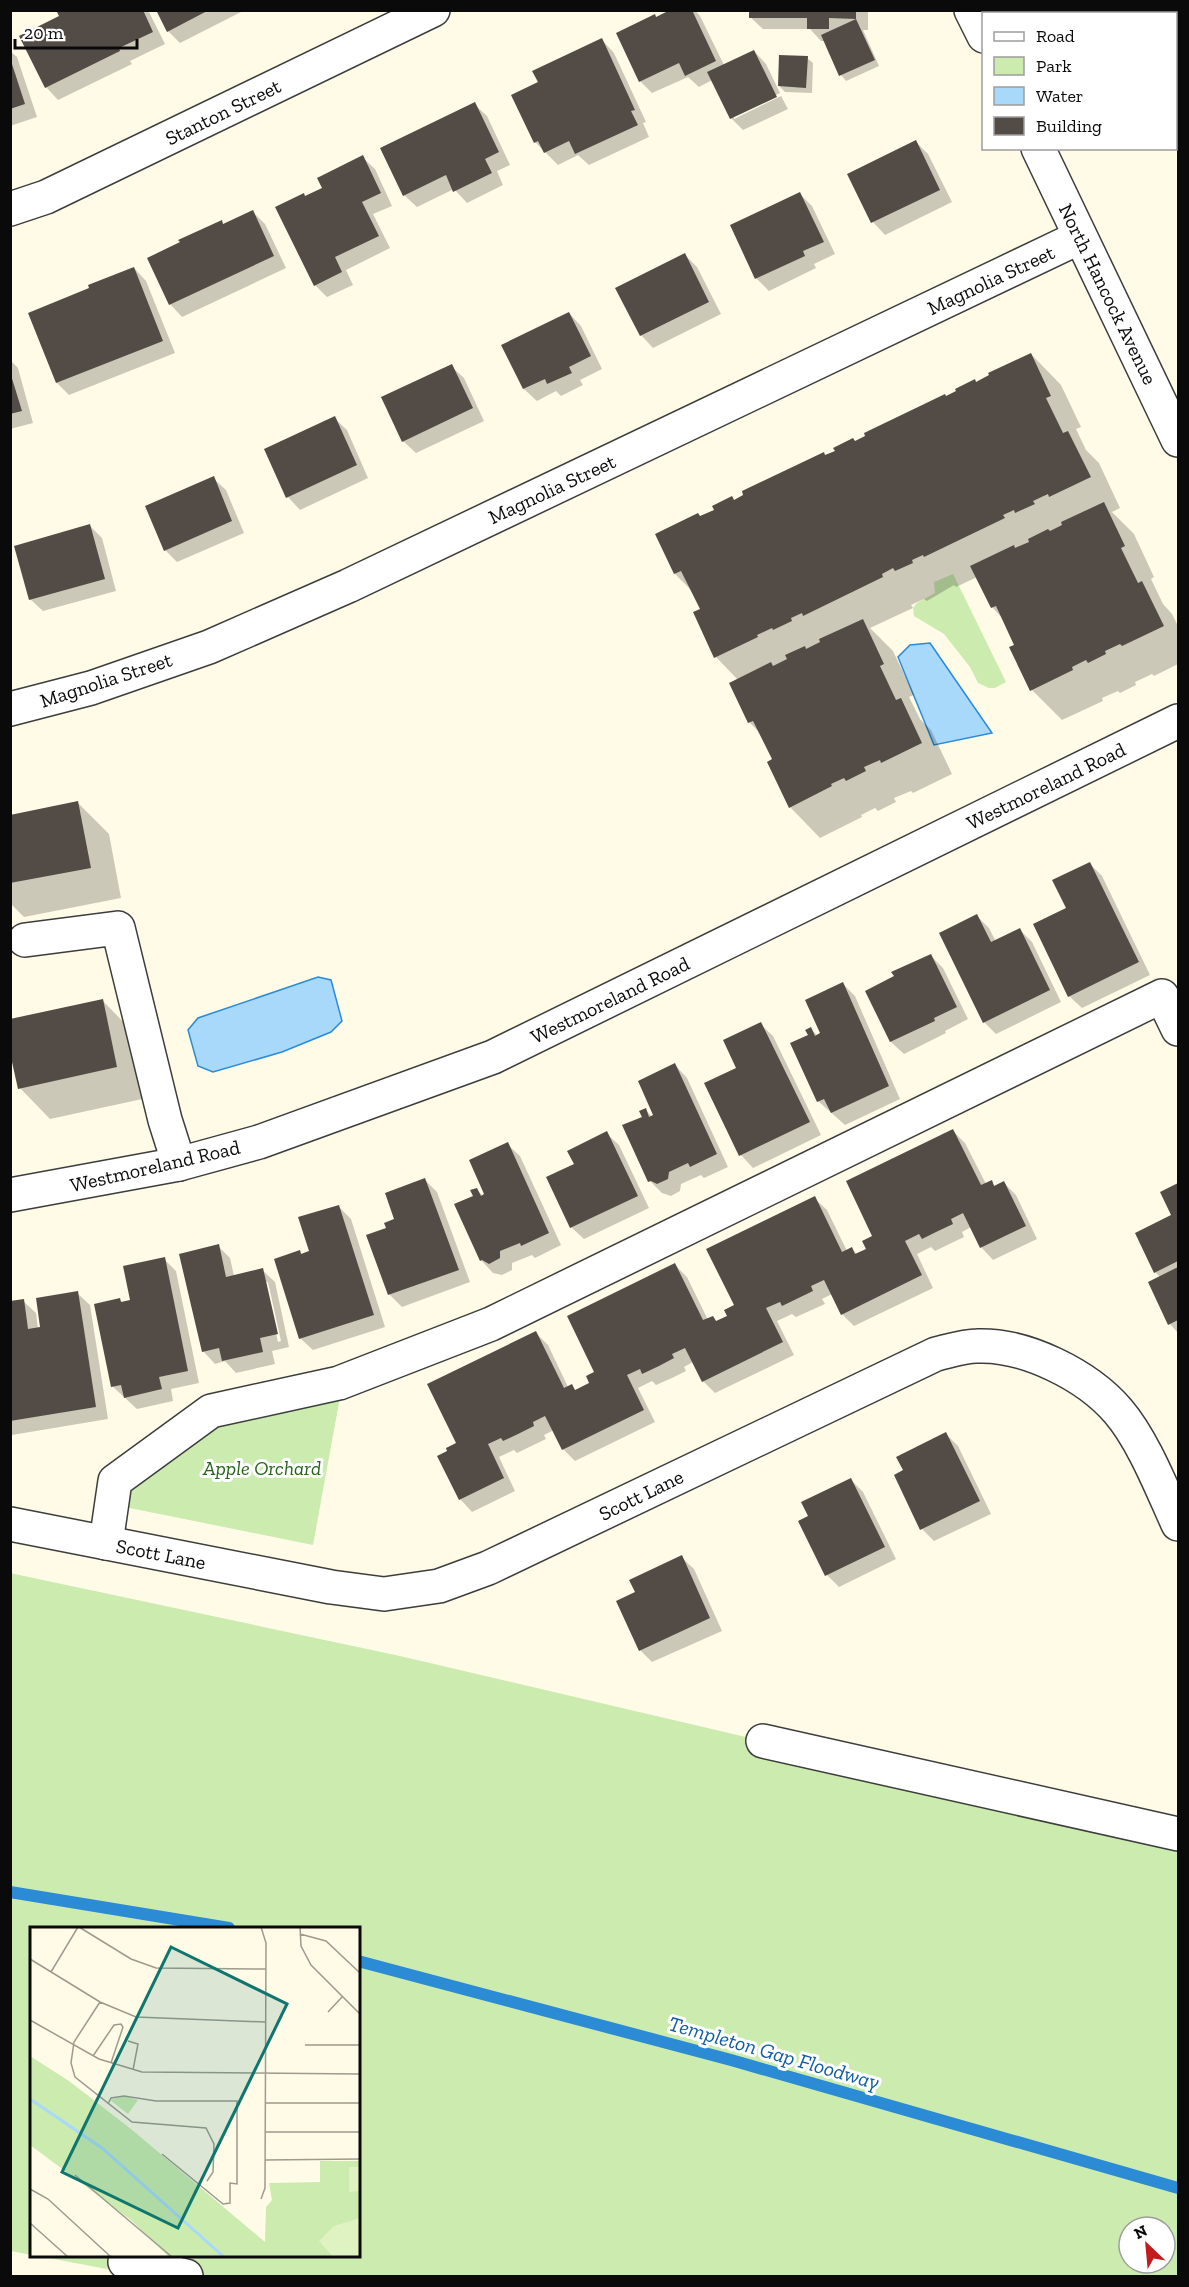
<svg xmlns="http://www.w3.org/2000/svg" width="1189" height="2287" font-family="'Zilla Slab',serif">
	<rect width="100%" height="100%" fill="#fffbe7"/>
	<!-- green -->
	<g fill="#ccebaf" fill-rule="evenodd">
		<polygon points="953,574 1006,682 995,688 989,688 978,683 970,667 944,634 914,616 913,608 917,603 935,593 934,582"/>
		<polygon points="342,1386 313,1545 115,1505 119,1484 212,1414"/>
		<path d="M10 1573 400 1656 763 1741 1178 1842V2276H144L38 2256H358V1928H32L31 2255 11 2251ZM1129 2227H1165V2263H1129Z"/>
	</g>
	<!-- water -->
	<g fill="#a9d9fa" stroke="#2b8bd5" stroke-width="1.5">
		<polygon points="930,643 992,733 934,745 898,657 910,645"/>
		<polygon points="318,977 331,980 342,1021 331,1032 282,1052 213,1072 198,1066 188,1030 198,1018"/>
	</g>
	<!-- shadow -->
	<g fill="#0003" fill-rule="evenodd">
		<polygon points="58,10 148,10 165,44 130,61 132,64 58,100 46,87 61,17"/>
		<polygon points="158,10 245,10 180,43 168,31"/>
		<polygon points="673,10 695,10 700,16 724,65 754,51 766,64 780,93 734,116 734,119 781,96 788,109 743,130 731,118 712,80 699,87 688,77 652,93 640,81 657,18"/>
		<polygon points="751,10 868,10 868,30 863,30 879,66 846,81 841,75 825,41 821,41 810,29 763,29 750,17"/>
		<polygon points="1079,10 1167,10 1168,12 1081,14"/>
		<polygon points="1178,29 1178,112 1176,113 1176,30"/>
		<polygon points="602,40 614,53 646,122 643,123 649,137 589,165 578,155 558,165 535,142 540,83"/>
		<polygon points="10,51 17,57 37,117 10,126"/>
		<polygon points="807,58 813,63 812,93 785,92 779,86"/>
		<polygon points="474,104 487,116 510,165 497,171 503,185 467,203 454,189 417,207 404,195"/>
		<polygon points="916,142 928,154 952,202 885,235 873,222 849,175"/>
		<polygon points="362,157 375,169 392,206 373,214 390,248 346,270 353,285 327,297 315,285 324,188"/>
		<polygon points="800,194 812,206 835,254 814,264 816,268 769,291 756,278 732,226"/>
		<polygon points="252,211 265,224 286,268 182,317 170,304 221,222 224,225"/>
		<polygon points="685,255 697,267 721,314 653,348 641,335"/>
		<polygon points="134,268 146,281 175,353 69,395 57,383 91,289"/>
		<polygon points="569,313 581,326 602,369 580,380 583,385 561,396 556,391 537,401 524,389 503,345"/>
		<polygon points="1031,354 1061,385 1081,427 1076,429 1086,450 1099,463 1120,508 1112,512 1134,534 1154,577 1151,579 1163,604 1172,614 1178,626 1178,664 1154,676 1152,674 1135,682 1136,685 1120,693 1118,691 1102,698 1103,701 1062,720 1032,690 1016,645 1004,620 992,607 977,577 956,587 954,585 927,601 924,599 911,605 913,608 870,628 893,651 914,695 909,697 920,719 931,730 952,774 913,793 911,791 894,798 896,802 878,811 875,808 861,815 862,817 820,838 790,807 774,760 762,735 749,722 738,680 716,657 702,610 692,591 675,574 657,534 701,517 716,510 732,498 735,501 977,383"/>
		<polygon points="10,360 18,368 33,423 10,429"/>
		<polygon points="451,366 464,378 484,421 416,453 403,441"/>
		<polygon points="334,418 347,430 368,478 300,510 288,497 266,450"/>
		<polygon points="213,478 226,490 244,533 177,562 165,550"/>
		<polygon points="90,526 102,538 116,591 43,611 30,599"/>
		<polygon points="78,803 109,834 121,898 24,917 10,903 10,816"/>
		<polygon points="1090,864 1102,876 1150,975 1082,1008 1069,996 1068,908"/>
		<polygon points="977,916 989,928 996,942 1020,930 1032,942 1061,1002 996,1034 984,1022"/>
		<polygon points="931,956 943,968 968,1019 945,1031 946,1033 904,1054 891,1042 867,991"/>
		<polygon points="843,984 855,996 900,1099 845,1125 818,1101 810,1036 811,1029 818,1036 822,1034"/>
		<polygon points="103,1001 133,1032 147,1098 50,1119 20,1088"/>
		<polygon points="760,1024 773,1036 821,1135 753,1168 741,1155 706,1084 738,1068"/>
		<polygon points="675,1065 687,1078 728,1167 704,1178 701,1175 681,1184 680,1191 671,1196 662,1193 650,1181 644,1117 646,1110 652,1117 655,1115"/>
		<polygon points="953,1131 965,1143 986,1184 991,1182 996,1187 1004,1183 1016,1195 1037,1239 993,1260 981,1247 971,1227 962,1232 964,1237 935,1251 931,1247 917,1254 933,1288 854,1326 842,1314 832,1294 822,1299 825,1304 796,1317 792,1314 777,1321 794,1355 715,1393 703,1381 693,1362 684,1367 686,1371 672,1378 656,1385 652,1381 638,1388 655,1422 575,1461 563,1449 554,1430 544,1435 546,1439 517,1453 514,1450 499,1457 515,1491 472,1512 460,1499 458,1444 536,1333 548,1345 568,1387 571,1386 576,1391 591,1383 596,1373 675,1265 687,1277 708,1320 713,1317 717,1322 729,1316 814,1198 827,1210 847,1251 852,1249 857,1254 868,1249 874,1237"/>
		<polygon points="606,1133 619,1145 649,1208 584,1239 571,1227 576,1165"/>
		<polygon points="507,1144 520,1156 561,1245 535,1258 532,1255 512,1263 512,1270 502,1275 493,1273 481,1260 475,1197 477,1190 483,1196 486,1195"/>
		<polygon points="425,1180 437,1192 470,1282 402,1307 390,1295 368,1236 388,1229"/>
		<polygon points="1178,1185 1178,1333 1170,1324 1150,1282 1160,1277 1155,1272 1173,1216 1162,1193"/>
		<polygon points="339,1207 351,1219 385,1327 313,1350 300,1338 299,1252 302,1255 311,1252"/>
		<path d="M218 1246 230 1258 234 1276 262 1270 275 1282 289 1347 272 1351 275 1364 236 1373 225 1361 215 1364 203 1351ZM264 1282H268L281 1341 278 1342Z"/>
		<polygon points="164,1259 176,1271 199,1383 171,1389 173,1401 137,1409 112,1386 120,1300 123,1303 132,1301"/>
		<polygon points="77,1293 90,1305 108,1419 12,1435 10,1433 10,1303 23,1301 36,1313 38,1329 42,1328"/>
		<polygon points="946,1434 958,1446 991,1514 934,1541 922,1529 905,1471"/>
		<polygon points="851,1480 863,1492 896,1559 839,1587 827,1575 810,1517"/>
		<polygon points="681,1557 694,1569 722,1631 652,1662 640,1650 637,1593"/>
	</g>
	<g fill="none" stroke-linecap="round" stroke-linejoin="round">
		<!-- stream -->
		<g stroke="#2b8bd5" stroke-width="12">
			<polyline points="10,1892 229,1928"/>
			<polyline points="358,1961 731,2060 1178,2188"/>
		</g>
	</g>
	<!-- building -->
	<g fill="#534c46">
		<polygon points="56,10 143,10 153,32 119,48 120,51 45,88 19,36 59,16"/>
		<polygon points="156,10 209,10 167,32"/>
		<polygon points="670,10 692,10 716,61 685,76 679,63 639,82 616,33 655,14 656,17"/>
		<polygon points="749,10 856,10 856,19 829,18 829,29 807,29 807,18 749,18"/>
		<polygon points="1077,10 1136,10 1130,14 1079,14"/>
		<polygon points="856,19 875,60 839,76 821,35"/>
		<polygon points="1178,27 1178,94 1176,95 1176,29"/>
		<polygon points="602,38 635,110 631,111 638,125 575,154 569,141 544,153 538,141 534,143 511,95 538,82 532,71"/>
		<polygon points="754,50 777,97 730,119 707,72"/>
		<polygon points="779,55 808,56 806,88 778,86"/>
		<polygon points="11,61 25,104 10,109 10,62"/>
		<polygon points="475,102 499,152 485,159 492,173 453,192 446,175 403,196 380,148"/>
		<polygon points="916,140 940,190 871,223 847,174"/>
		<polygon points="363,155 381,193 362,202 379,236 335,257 342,272 314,286 275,207 304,193 305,196 322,188 317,178"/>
		<polygon points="800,192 824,242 803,251 805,256 755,279 730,225"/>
		<polygon points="253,210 274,256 169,305 147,258 180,242 178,240 222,220 223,224"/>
		<polygon points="685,253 709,302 640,336 615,288"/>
		<polygon points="134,267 163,341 56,383 28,313 89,288 88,285"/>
		<polygon points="569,312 591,356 569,367 572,373 547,384 545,379 523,389 501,345"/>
		<polygon points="1031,353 1051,396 1046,398 1063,433 1068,431 1091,477 1049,497 1048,494 1033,501 1035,504 1015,513 1014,510 1003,515 1005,518 924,557 923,555 912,560 913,563 895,571 893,568 882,574 883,577 803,616 802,613 791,618 792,621 773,630 772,628 757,635 758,637 714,658 693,612 700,609 681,571 674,574 655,534 698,513 700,516 714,510 712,506 732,496 734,500 743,495 742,491 824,452 825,455 835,451 833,448 853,438 855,441 865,436 864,433 945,394 946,396 956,391 955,389 975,379 976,382 989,375 988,373"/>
		<polygon points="452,364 473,408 402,442 381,397"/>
		<polygon points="10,372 22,411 10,414"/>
		<polygon points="335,416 357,465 286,498 264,449"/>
		<polygon points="214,476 232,521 164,551 145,506"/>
		<polygon points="1104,502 1125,546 1121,548 1138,583 1142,581 1164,626 1122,646 1120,644 1105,651 1106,654 1088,663 1086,660 1072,667 1073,670 1030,691 1009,647 1014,645 996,606 991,608 970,566 1014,545 1015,548 1029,542 1028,539 1048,529 1050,531 1062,525 1061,522"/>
		<polygon points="90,524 105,579 29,600 14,546"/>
		<polygon points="863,619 884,664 880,666 896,700 901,698 922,743 881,763 880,760 864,767 866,771 846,781 844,778 831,784 832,786 789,808 767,762 772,759 753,721 748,723 729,683 771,662 773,666 787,659 785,655 805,646 806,649 820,642 819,639"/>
		<polygon points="78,801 91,868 10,883 10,815"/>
		<polygon points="1090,862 1139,962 1068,997 1033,924 1066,908 1052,880"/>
		<polygon points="977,914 991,942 1020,928 1050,990 983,1023 939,933"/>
		<polygon points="931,954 957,1007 934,1018 935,1021 890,1042 865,991 894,976 891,972"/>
		<polygon points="843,982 889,1086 831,1113 824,1099 817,1102 790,1043 808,1035 805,1030 811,1027 815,1036 820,1033 805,1000"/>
		<polygon points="103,999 117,1067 18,1089 10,1053 10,1019"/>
		<polygon points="761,1022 810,1122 739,1156 704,1083 736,1068 723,1040"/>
		<polygon points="675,1063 717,1154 690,1167 688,1163 669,1172 668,1179 657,1184 651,1181 648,1182 622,1125 642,1117 639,1111 646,1108 649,1117 653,1115 638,1081"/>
		<polygon points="953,1129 981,1185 992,1180 994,1186 1004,1181 1026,1226 980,1248 963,1213 951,1219 953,1224 936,1232 922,1239 919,1234 905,1241 922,1275 841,1315 824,1280 811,1286 813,1291 782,1306 780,1302 766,1308 783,1342 702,1382 685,1348 672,1354 674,1358 659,1366 642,1374 640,1369 627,1375 644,1410 562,1450 545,1416 533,1422 534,1426 518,1434 503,1441 501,1438 488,1444 504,1478 459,1500 437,1456 447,1451 446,1448 456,1443 427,1384 536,1331 564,1388 572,1384 575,1390 589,1383 586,1376 594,1372 567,1316 675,1263 703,1320 713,1316 716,1321 727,1316 724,1310 734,1305 706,1249 815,1196 842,1252 852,1247 855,1254 866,1249 862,1241 872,1236 846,1181"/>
		<polygon points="607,1131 638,1196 570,1228 546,1177 574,1164 567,1151"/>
		<polygon points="508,1142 549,1233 521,1246 520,1243 500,1251 500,1258 489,1264 482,1260 480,1261 454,1204 473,1196 470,1190 477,1188 481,1196 484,1194 469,1160"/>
		<polygon points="425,1178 459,1270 388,1295 366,1235 386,1228 384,1223 394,1219 385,1193"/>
		<polygon points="1178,1183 1178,1261 1154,1273 1135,1233 1171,1215 1160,1192"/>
		<polygon points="339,1205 374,1315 299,1339 274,1259 300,1250 301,1254 309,1251 298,1217"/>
		<polygon points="219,1244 226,1277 263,1268 278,1334 260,1338 263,1352 222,1361 219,1348 202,1352 179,1254"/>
		<polygon points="165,1257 188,1371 159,1377 162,1389 124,1398 121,1385 111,1387 94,1304 120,1298 121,1302 130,1300 123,1266"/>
		<polygon points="1178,1267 1178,1320 1168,1325 1148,1282"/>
		<polygon points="78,1291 96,1407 10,1421 10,1301 24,1299 28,1329 40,1327 36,1298"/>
		<polygon points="946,1432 980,1501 920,1530 894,1475 903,1470 896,1457"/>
		<polygon points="851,1478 885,1547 825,1576 798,1521 808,1516 801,1502"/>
		<polygon points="682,1555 710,1618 639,1651 616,1601 635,1592 629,1580"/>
	</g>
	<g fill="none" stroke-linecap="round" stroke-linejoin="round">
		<defs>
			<g id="minor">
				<polyline points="971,10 984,36"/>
				<polyline points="1038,148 1178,440"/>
				<polyline points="10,209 46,197 433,10"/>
				<polyline points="10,709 91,688 209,647 348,586 1080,237"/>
				<polyline points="25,940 118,928 165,1120 179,1164"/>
				<polyline points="10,1195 179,1164 259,1142 493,1057 1178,721"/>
				<path d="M10 1524 331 1587 384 1594 439 1586 488 1568 936 1354C949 1351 964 1346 977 1346 1025 1344 1087 1375 1118 1411 1143 1440 1162 1489 1178 1524"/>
				<polyline points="106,1543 115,1481 211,1411 339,1383 491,1324 1162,996 1178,1029"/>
				<polyline points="763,1741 1178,1834"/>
				<polyline points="125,2262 186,2276"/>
			</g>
		</defs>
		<!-- minor casing -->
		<use href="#minor" stroke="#3d3d3d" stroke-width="36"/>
		<!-- minor -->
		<use href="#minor" stroke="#fff" stroke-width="33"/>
	</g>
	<g text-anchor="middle" stroke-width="6" stroke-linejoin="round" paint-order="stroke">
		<!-- street labels -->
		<g font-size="20" fill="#0a0a0a" stroke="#fff">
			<text transform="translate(223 112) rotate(-26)" y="7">Stanton Street</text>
			<text transform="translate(991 280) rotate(-25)" y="7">Magnolia Street</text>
			<text transform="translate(1108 294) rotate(64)" y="7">North Hancock Avenue</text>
			<text transform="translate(552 489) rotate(-25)" y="7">Magnolia Street</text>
			<text transform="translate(106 680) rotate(-18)" y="7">Magnolia Street</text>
			<text transform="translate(1046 786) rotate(-26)" y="7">Westmoreland Road</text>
			<text transform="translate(610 1000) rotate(-26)" y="7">Westmoreland Road</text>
			<text transform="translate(155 1166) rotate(-13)" y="7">Westmoreland Road</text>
			<text transform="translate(641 1495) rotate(-26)" y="7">Scott Lane</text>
			<text transform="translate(161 1554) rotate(11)" y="7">Scott Lane</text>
		</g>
		<!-- park labels -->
		<g font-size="20" font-style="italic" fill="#256418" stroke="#fff">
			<text x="262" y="1475">Apple Orchard</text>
		</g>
		<!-- water labels -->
		<g font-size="21" font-style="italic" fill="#0e5ca2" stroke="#fff">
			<text transform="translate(774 2053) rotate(16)" y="7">Templeton Gap Floodway</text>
		</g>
	</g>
	<!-- overview -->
	<g transform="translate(30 1927)">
		<rect width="330" height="330" fill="#fffbe7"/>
		<path d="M0 129 39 154 101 202 235 315 236 280 242 273 239 256 290 255V234H330V330H139L101 293 0 218ZM94 169 108 173 98 187 80 173Z" fill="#ccebaf"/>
		<path d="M319 240H330V264L319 265ZM330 291V330H303L289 314 304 299Z" fill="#dff2c2"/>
		<path fill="none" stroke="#a9d9fa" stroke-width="3" d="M0 172 72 221 194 330"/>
		<path fill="none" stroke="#9d9b8f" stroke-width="1.5" d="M49 0 101 32 126 41 236 42M231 0 236 16 235 261 231 272M270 0 271 19 281 38 330 87M270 7 296 14 330 46M0 32 70 75 106 90 235 95M21 45 48 0M70 75 44 115 41 136 45 150 102 195 176 201 184 217 183 245 177 254M298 85 312 70M0 93 69 132 112 145 330 147M98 114 108 117 103 143M275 118H330M63 129 84 98 91 97 93 100 81 136M236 176H330M78 177 81 171 94 169 126 174H207V257L200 256V276L193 277 132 227M236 205H330M235 233 330 232M45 248 142 330M0 262 18 272 81 330M0 296 38 330"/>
		<path fill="#0f766e" fill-opacity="0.15" stroke="#0f766e" stroke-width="3" d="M141 20 257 77 148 301 32 245Z"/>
		<rect width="330" height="330" fill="none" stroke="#0a0a0a" stroke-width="3"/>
	</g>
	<!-- border -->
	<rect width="1189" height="2287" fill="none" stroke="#0a0a0a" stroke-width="24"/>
	<!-- legend -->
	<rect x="982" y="12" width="195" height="138" fill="#ffffff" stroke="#9d9d9d" stroke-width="1.5"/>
	<rect x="994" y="32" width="30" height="9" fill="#ffffff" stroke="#9d9d9d" stroke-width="1.5"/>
	<text x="1036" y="42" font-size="18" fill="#0a0a0a">Road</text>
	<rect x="994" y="57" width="30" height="18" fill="#ccebaf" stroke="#9d9d9d" stroke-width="1.5"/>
	<text x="1036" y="72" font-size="18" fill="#0a0a0a">Park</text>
	<rect x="994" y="87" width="30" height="18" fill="#a9d9fa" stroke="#9d9d9d" stroke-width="1.5"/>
	<text x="1036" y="102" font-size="18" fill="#0a0a0a">Water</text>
	<rect x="994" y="117" width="30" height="18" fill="#534c46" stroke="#9d9d9d" stroke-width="1.5"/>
	<text x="1036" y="132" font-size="18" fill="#0a0a0a">Building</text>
	<!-- north arrow -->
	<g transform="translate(1147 2245) rotate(334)"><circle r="28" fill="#ffffff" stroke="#9d9d9d" stroke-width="1.5"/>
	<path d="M0-4.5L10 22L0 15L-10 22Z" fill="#c11b1d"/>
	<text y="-9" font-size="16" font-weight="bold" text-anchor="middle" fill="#0a0a0a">N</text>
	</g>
	<!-- scale -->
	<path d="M15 39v9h122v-9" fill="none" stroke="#0a0a0a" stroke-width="3"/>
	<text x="24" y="39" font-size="18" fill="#0a0a0a" stroke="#ffffff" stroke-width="4.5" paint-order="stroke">20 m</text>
</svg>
